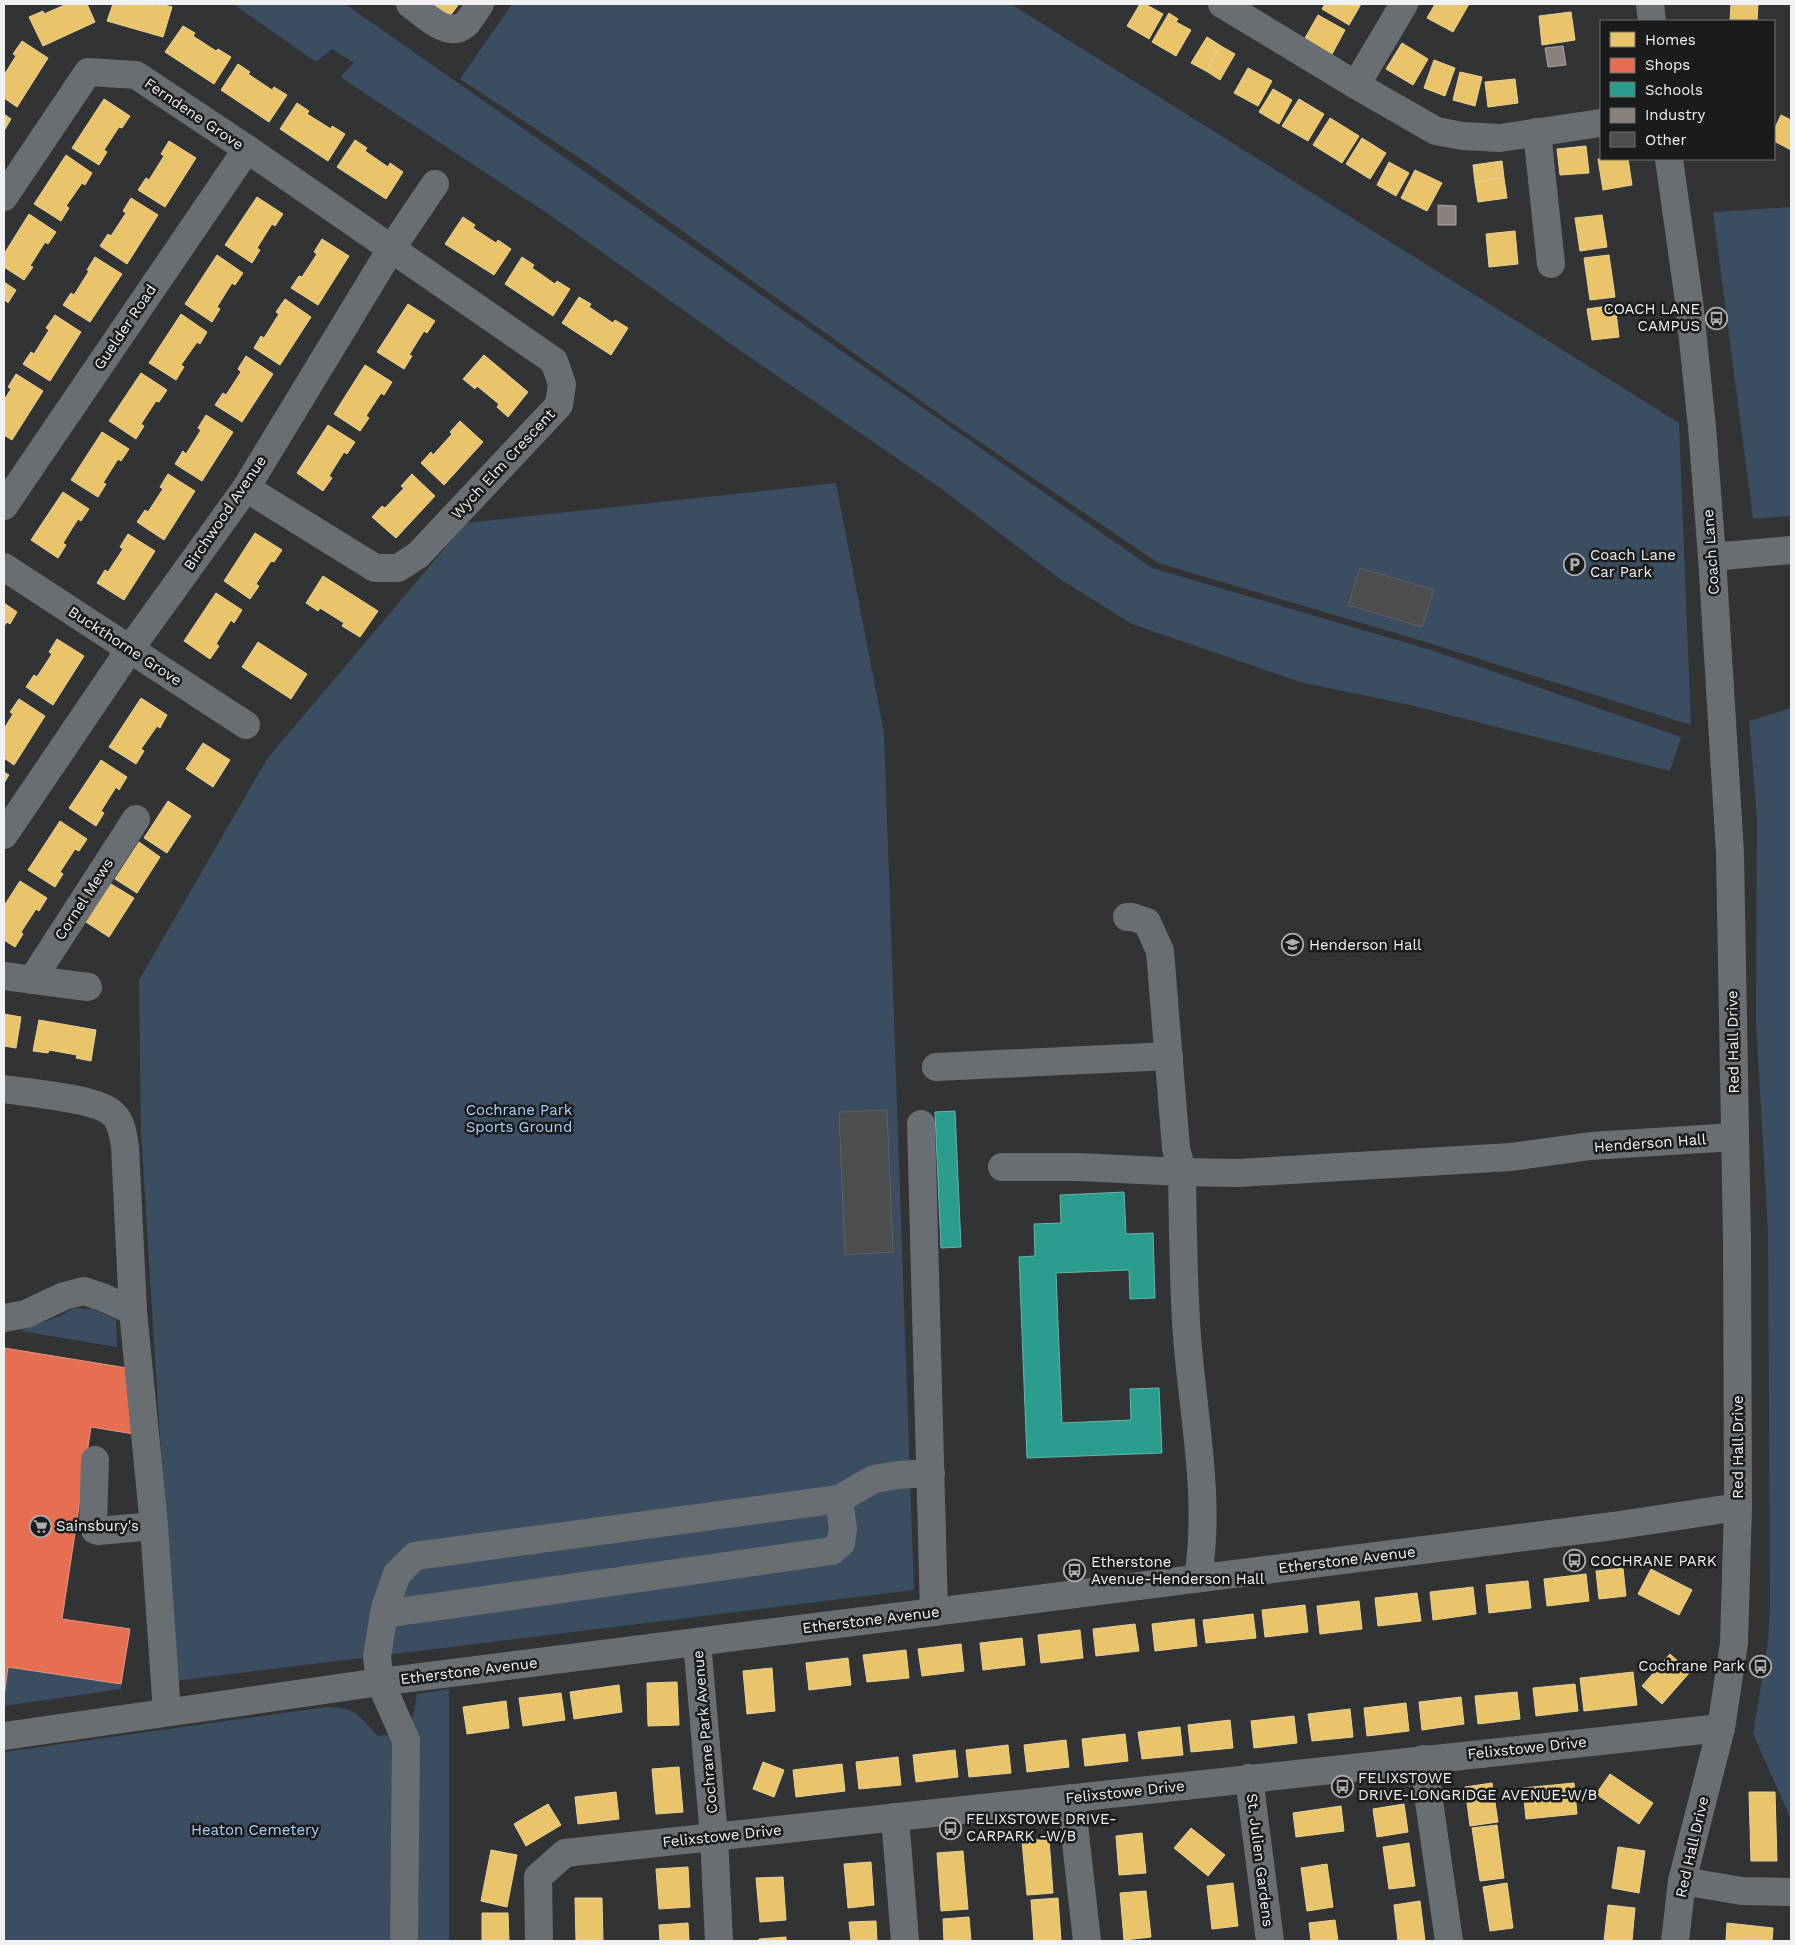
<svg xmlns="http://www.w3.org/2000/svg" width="1795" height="1945" font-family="'Work Sans',sans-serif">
	<rect width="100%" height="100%" fill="#313335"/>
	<!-- green -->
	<g fill="#3b4d60">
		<polygon points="233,4 345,4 1152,568 1431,650 1681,737 1670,771 1410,705 1300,682 1132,624 1060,579 943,490 735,347 547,213 340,77 354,63 332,49 316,62"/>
		<polygon points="512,4 1011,4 1679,423 1691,725 1419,640 1158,563 949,421 587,163 460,79"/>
		<polygon points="1791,207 1791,516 1753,519 1713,212"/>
		<polygon points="836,483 884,733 914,1590 175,1681 141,1131 139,980 267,759 466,523"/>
		<polygon points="1791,708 1791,1819 1753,1734 1768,1642 1770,1606 1768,1232 1756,1021 1757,819 1749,721"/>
		<polygon points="74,1308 93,1309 116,1320 117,1347 20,1331 60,1316"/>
		<polygon points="8,1667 121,1684 121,1689 4,1706"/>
		<path d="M449 1689V1941H4V1752L326 1707C356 1707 359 1716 378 1736L410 1732 417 1694Z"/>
	</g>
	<!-- homes -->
	<g fill="#e9c46a" stroke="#ebd293">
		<polygon points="67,4 87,4 95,22 43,46 29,17 43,11 44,14"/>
		<polygon points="113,4 149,4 156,6 157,4 161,4 172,7 163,37 107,21"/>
		<polygon points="433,4 459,4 450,16"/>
		<polygon points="1140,4 1145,4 1163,14 1149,39 1127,26"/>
		<polygon points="1325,4 1361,4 1349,25 1322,9"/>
		<polygon points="1435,4 1469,4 1453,32 1427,18"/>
		<polygon points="1731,4 1758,4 1757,21 1730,21"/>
		<polygon points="1571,12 1575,40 1542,45 1539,16"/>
		<polygon points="1169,13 1178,19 1176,22 1191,30 1176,56 1152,42"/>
		<polygon points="1318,15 1345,30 1331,56 1304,40"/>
		<polygon points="183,26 195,33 193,36 216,51 218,49 231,57 214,84 165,52"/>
		<polygon points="1207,37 1221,46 1206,71 1191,63"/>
		<polygon points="22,41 48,58 17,107 4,98 4,75 16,56 13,54"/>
		<polygon points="1402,43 1428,59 1413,85 1386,69"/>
		<polygon points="1221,46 1235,54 1220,80 1206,71"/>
		<polygon points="1434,60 1455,68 1445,96 1424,88"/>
		<polygon points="238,64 250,72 248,74 272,90 274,87 287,95 269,122 221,90"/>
		<polygon points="1248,68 1272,81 1258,106 1234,93"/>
		<polygon points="1460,72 1482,77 1475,106 1453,100"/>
		<polygon points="1515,79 1518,103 1488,107 1485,82"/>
		<polygon points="1273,89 1292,100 1279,124 1259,112"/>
		<polygon points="104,99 130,116 122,128 119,127 104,150 107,152 99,165 72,148"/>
		<polygon points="1299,99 1324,114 1308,141 1282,126"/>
		<polygon points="297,103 309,111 307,114 331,129 332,126 345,134 328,161 280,129"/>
		<polygon points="4,114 11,119 4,131"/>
		<polygon points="1781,115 1791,120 1791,150 1774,141 1774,130"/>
		<polygon points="1330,118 1359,136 1342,163 1313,145"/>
		<polygon points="1362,138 1386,153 1370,179 1346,164"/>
		<polygon points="355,140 367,148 365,151 388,167 390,163 403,172 386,199 337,167"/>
		<polygon points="169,141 196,158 165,207 138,190 146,178 149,180 164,156 161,154"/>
		<polygon points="1586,146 1589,173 1560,175 1557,149"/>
		<polygon points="66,155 92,173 85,185 82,183 66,206 69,208 61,221 34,204"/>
		<polygon points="1598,159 1628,159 1632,185 1603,190"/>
		<polygon points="1502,161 1504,178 1475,182 1473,165"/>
		<polygon points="1389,162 1409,173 1396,196 1377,185"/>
		<polygon points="1415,170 1442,183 1427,211 1401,198"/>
		<polygon points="1504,178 1507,198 1478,202 1475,182"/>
		<polygon points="257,197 283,214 275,226 272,224 257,248 260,250 252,263 225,245"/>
		<polygon points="131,198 158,215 127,264 100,246 108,234 111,236 126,213 123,211"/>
		<polygon points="29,214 56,232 48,244 45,242 30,266 33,267 24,280 4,267 4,254"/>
		<polygon points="1602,215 1607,247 1580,251 1575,218"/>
		<polygon points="463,217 475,225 473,228 496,243 498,240 511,249 494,275 445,244"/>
		<polygon points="1515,231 1518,264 1489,267 1486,234"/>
		<polygon points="322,239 349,256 318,305 291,288 299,276 302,277 317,254 314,252"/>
		<polygon points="217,255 243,273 235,285 232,283 217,307 220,309 212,322 185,304"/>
		<polygon points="1609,255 1615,297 1590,300 1584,258"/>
		<polygon points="95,257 122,274 90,322 63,305 71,293 74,295 89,271 87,270"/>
		<polygon points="522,257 534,265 532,268 555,284 557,281 570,289 553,316 505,284"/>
		<polygon points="4,282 16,290 8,303 5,300 4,302"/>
		<polygon points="579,297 591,304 589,307 613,323 615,320 628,328 611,355 562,323"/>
		<polygon points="285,299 311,317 280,365 254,348 261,336 264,338 279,314 276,312"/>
		<polygon points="408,304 435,321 427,333 424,331 409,355 412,356 404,369 377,352"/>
		<polygon points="1615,305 1619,337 1592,340 1587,309"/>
		<polygon points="181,314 207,332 200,344 197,342 181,365 184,367 176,380 149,363"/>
		<polygon points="55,315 81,332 50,381 23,364 31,352 34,354 49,330 46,328"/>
		<polygon points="484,355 528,392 508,417 497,407 499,404 477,386 475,389 463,379"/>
		<polygon points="246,356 273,374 242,422 215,405 223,393 226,395 241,372 238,369"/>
		<polygon points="365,365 392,382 384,395 381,393 366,416 369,418 360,431 334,414"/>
		<polygon points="141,373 167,390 159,402 156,401 141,424 144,426 136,439 109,421"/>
		<polygon points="16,374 43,391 12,440 4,435 4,400 11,389 8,387"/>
		<polygon points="206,415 233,432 202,481 175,464 183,451 186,454 201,430 198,428"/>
		<polygon points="460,421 483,442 444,485 421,463 431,452 433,455 452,434 450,432"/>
		<polygon points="328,425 355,442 347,454 344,452 329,476 332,478 323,491 297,473"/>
		<polygon points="102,432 129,449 121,461 118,459 103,483 106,484 98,497 71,480"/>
		<polygon points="168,474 195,491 164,540 137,522 145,510 148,512 163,489 160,487"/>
		<polygon points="412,474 435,496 396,538 372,517 382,506 385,508 404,488 401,486"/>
		<polygon points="63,492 89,509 81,521 78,519 63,543 66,545 58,558 31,540"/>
		<polygon points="255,533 282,550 274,562 271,561 256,584 259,586 250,599 224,581"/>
		<polygon points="128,534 155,551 124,600 97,583 105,570 108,572 123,549 120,547"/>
		<polygon points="323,576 378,611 360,637 342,626 344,623 320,608 318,611 306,603"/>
		<polygon points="216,593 242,610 234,623 231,620 216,644 219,646 210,659 184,641"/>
		<polygon points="4,603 17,612 10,624 7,622 4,626"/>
		<polygon points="57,639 84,656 53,705 26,687 34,675 37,677 52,654 49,652"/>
		<polygon points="258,642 307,674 291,699 242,667"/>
		<polygon points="141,698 167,715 160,728 157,726 141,749 144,751 136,764 109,747"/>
		<polygon points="19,699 45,716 14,765 4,758 4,729 13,714 10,712"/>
		<polygon points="203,743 230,760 213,787 186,769"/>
		<polygon points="101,760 127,777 119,790 116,787 101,811 104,813 96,826 69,808"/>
		<polygon points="4,772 9,775 4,783"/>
		<polygon points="168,801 191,816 167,853 144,838"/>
		<polygon points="60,821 87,839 79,851 75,849 60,872 63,874 55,887 28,870"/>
		<polygon points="139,842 160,857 137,893 115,879"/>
		<polygon points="20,881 47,898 39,911 36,909 21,932 23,934 15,947 4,940 4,906"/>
		<polygon points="111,884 134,898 109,937 86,922"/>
		<polygon points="4,1014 21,1017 16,1048 4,1046"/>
		<polygon points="39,1020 96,1030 91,1061 76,1058 77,1055 49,1050 48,1053 33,1051"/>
		<polygon points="1623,1568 1626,1596 1599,1599 1596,1571"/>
		<polygon points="1651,1569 1692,1590 1679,1615 1638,1594"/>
		<polygon points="1586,1574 1589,1601 1547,1606 1544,1579"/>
		<polygon points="1528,1581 1531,1608 1489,1613 1486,1585"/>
		<polygon points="1473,1587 1476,1614 1433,1620 1430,1592"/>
		<polygon points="1417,1593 1421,1621 1378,1626 1375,1598"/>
		<polygon points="1359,1601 1362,1629 1320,1634 1317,1606"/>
		<polygon points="1305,1605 1308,1632 1265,1637 1262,1610"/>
		<polygon points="1253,1614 1256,1638 1206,1643 1203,1620"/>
		<polygon points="1194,1619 1197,1646 1155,1651 1152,1624"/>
		<polygon points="1135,1624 1139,1651 1096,1656 1093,1629"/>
		<polygon points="1080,1630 1083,1658 1041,1663 1038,1635"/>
		<polygon points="1022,1638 1025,1665 983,1670 980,1643"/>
		<polygon points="961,1644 964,1671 922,1676 918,1649"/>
		<polygon points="906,1650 909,1678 867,1682 863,1655"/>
		<polygon points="1670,1654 1690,1672 1662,1704 1642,1686"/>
		<polygon points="848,1658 851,1685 809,1690 806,1663"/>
		<polygon points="772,1668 775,1711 747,1714 743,1671"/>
		<polygon points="1633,1672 1637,1705 1584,1711 1580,1678"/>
		<polygon points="677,1682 679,1725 648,1726 647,1683"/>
		<polygon points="1575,1684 1578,1711 1536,1716 1533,1688"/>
		<polygon points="619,1685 622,1712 574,1719 570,1692"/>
		<polygon points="1517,1692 1520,1719 1478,1724 1475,1696"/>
		<polygon points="561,1693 565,1720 523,1726 519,1698"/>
		<polygon points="1461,1697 1464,1724 1422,1730 1419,1702"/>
		<polygon points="506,1701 509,1728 467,1734 463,1707"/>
		<polygon points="1406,1703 1409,1731 1367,1736 1364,1708"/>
		<polygon points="1350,1709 1353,1737 1312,1741 1308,1714"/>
		<polygon points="1294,1716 1297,1743 1254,1748 1251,1721"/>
		<polygon points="1230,1720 1233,1748 1191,1752 1188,1725"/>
		<polygon points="1180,1727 1183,1755 1142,1759 1138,1732"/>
		<polygon points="1125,1734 1128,1761 1085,1766 1082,1739"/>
		<polygon points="1066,1740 1069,1767 1027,1772 1024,1745"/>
		<polygon points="1008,1745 1011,1773 969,1777 966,1750"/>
		<polygon points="955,1750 958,1777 916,1782 913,1755"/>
		<polygon points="898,1757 901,1785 859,1789 856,1762"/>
		<polygon points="763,1762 784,1770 774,1797 753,1789"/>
		<polygon points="842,1764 845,1791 796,1797 793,1770"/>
		<polygon points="679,1767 683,1812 656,1814 652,1769"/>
		<polygon points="1610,1774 1653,1803 1639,1824 1596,1794"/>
		<polygon points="1492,1783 1498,1822 1470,1826 1465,1787"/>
		<polygon points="1574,1783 1577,1814 1526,1819 1523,1788"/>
		<polygon points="616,1792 619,1819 578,1824 575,1797"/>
		<polygon points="1749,1792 1775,1792 1777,1861 1751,1861"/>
		<polygon points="548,1804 561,1825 526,1846 514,1824"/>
		<polygon points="1404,1804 1408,1832 1377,1837 1373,1809"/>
		<polygon points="1341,1806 1344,1831 1296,1837 1293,1813"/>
		<polygon points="1497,1825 1504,1878 1480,1881 1472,1828"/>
		<polygon points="1191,1828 1225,1855 1208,1876 1174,1848"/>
		<polygon points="1142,1833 1146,1873 1119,1875 1116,1836"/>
		<polygon points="1049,1839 1053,1893 1027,1895 1022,1841"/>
		<polygon points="1409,1843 1415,1886 1389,1889 1383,1847"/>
		<polygon points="1618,1847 1645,1851 1639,1893 1612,1888"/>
		<polygon points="491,1850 517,1855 507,1907 481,1901"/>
		<polygon points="963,1851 968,1909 941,1911 937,1853"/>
		<polygon points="871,1862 874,1905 848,1908 844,1864"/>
		<polygon points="1327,1864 1333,1907 1307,1911 1301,1868"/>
		<polygon points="688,1867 690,1907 659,1909 656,1869"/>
		<polygon points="783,1877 786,1920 760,1922 756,1878"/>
		<polygon points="1233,1883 1238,1926 1212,1929 1207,1886"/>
		<polygon points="1507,1883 1513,1928 1490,1931 1483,1887"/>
		<polygon points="1146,1891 1151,1937 1124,1940 1120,1893"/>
		<polygon points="575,1898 602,1898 603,1941 576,1941"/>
		<polygon points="1058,1898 1061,1941 1034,1941 1031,1900"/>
		<polygon points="1420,1901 1425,1941 1398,1941 1394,1905"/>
		<polygon points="1608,1905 1635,1908 1632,1941 1604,1941"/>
		<polygon points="482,1913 508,1913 509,1941 482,1941"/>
		<polygon points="969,1917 971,1941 944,1941 943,1919"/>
		<polygon points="1335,1920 1338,1941 1311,1941 1309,1923"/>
		<polygon points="876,1921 877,1941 851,1941 849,1922"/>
		<polygon points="688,1923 689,1941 660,1941 659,1925"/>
		<polygon points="1727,1923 1773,1928 1772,1941 1726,1941"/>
		<polygon points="786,1937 786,1941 759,1941 759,1939"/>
	</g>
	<!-- shops -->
	<polygon fill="#e76f51" stroke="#e99682" points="4,1348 127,1368 134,1434 91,1427 62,1619 130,1629 121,1684 8,1667 4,1698"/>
	<!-- schools -->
	<g fill="#2a9d8f" stroke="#65b6ad">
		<polygon points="955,1111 961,1247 941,1248 935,1112"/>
		<polygon points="1124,1192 1126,1234 1153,1233 1155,1298 1130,1299 1129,1270 1056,1273 1062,1423 1131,1420 1130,1389 1159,1388 1162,1453 1027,1458 1019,1257 1035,1256 1034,1224 1061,1223 1060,1195"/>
	</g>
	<!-- industry -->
	<g fill="#8a817c" stroke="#a8a3a0">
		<polygon points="1563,46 1566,65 1548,67 1545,48"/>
		<polygon points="1438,205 1456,206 1456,225 1438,225"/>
	</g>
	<!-- building -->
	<g fill="#4d4e50" stroke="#606163">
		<polygon points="1360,568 1434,590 1422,627 1348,605"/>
		<polygon points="887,1110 893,1252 845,1255 839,1112"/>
	</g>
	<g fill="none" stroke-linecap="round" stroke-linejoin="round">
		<!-- minor -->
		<g stroke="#696e73" stroke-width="28">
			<path d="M410 4C424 14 448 40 466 24 471 18 476 10 480 4"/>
			<polyline points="1222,4 1356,85 1436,131 1463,136 1500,138 1601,123"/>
			<polyline points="1650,4 1652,21"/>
			<polyline points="1356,85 1404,4"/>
			<polyline points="1537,132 1551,264"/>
			<polyline points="1669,159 1689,301 1702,427 1712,557 1730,853 1737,1240 1738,1507 1734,1643 1721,1728 1682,1881 1675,1941"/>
			<polyline points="4,197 88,72 136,75 247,149 554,361 562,384 559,405 418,555 398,568 375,568 246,488"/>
			<polyline points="4,506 247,149"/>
			<polyline points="1712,557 1791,550"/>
			<polyline points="4,567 246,725"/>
			<polyline points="4,835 130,649 246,488 391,249 435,184"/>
			<polyline points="1127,917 1132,917 1147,922 1160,951 1176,1148 1182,1172 1238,1173 1511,1157 1591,1146 1734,1137"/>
			<polyline points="4,976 88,987"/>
			<polyline points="32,980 136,819"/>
			<polyline points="936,1067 1169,1056"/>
			<path d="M4 1089C28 1093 98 1098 113 1114 122 1122 123 1135 125 1146L133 1311 154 1526 167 1712"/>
			<polyline points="921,1124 934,1612"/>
			<path d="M1002 1167H1078L1182 1172C1183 1227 1183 1282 1187 1336 1193 1416 1211 1498 1198 1578"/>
			<polyline points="4,1318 26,1314 64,1296 84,1291 102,1297 133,1311"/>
			<polyline points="95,1460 93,1522 95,1530 98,1531 154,1526"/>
			<polyline points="384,1614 832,1551 841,1543 843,1529 839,1499"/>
			<polyline points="697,1642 714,1837 719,1941"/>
			<polyline points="4,1736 380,1682 1613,1526 1738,1507"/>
			<polyline points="1423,1759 1449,1941"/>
			<polyline points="1249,1778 1270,1941"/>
			<polyline points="1071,1798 1087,1941"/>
			<polyline points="895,1817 905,1941"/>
			<polyline points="1682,1881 1742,1891 1791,1892"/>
			<polyline points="404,1941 406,1740 380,1682 377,1656 385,1608 397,1574 415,1556 839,1499 874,1479 898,1475 931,1473"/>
			<polyline points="539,1941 538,1877 565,1853 1721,1728"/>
		</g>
	</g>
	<!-- icons -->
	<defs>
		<symbol id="bus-ring" viewBox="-11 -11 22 22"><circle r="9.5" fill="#1a1b1c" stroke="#acaeb0" stroke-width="1.5"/><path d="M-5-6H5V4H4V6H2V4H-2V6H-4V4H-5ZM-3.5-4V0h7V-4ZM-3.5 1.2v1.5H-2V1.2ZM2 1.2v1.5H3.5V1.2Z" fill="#acaeb0"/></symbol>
		<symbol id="parking-ring" viewBox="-11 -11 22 22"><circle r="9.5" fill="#1a1b1c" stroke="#acaeb0" stroke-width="1.5"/><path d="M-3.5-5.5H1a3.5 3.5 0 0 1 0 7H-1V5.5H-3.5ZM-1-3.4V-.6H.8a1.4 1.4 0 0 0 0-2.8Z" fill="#acaeb0"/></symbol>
		<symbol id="university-ring" viewBox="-11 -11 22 22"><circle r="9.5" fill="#1a1b1c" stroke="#acaeb0" stroke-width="1.5"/><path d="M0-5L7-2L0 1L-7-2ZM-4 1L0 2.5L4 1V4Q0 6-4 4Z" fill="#acaeb0"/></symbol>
		<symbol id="supermarket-ring" viewBox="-11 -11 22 22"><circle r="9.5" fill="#1a1b1c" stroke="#acaeb0" stroke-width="1.5"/><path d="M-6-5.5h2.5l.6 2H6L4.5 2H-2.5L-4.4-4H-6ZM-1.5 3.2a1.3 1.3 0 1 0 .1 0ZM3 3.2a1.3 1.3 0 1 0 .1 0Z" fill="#acaeb0"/></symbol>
	</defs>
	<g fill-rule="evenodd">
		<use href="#bus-ring" x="1704" y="306" width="25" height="25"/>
		<use href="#parking-ring" x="1562" y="552" width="25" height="25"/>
		<use href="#university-ring" x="1280" y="932" width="25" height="25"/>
		<use href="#supermarket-ring" x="28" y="1514" width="25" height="25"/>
		<use href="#bus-ring" x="1562" y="1548" width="25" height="25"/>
		<use href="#bus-ring" x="1062" y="1558" width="25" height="25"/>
		<use href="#bus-ring" x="1748" y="1654" width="25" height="25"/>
		<use href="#bus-ring" x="1330" y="1774" width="25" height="25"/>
		<use href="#bus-ring" x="938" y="1816" width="25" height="25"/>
	</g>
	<g text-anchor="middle" stroke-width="5" stroke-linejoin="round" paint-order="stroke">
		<!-- street labels -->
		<g font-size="15" fill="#eff1f3" stroke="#1a1b1c">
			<text transform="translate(194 114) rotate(34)" y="5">Ferndene Grove</text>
			<text transform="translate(125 327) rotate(-56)" y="5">Guelder Road</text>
			<text transform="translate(503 464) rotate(-47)" y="5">Wych Elm Crescent</text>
			<text transform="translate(225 513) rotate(-56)" y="5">Birchwood Avenue</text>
			<text transform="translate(1711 552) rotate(-94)" y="5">Coach Lane</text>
			<text transform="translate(125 646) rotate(33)" y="5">Buckthorne Grove</text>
			<text transform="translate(84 899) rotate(-57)" y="5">Cornel Mews</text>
			<text transform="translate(1733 1042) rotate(-91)" y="5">Red Hall Drive</text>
			<text transform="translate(1650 1143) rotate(-4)" y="5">Henderson Hall</text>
			<text transform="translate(1738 1447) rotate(-90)" y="5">Red Hall Drive</text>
			<text transform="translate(1347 1560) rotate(-7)" y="5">Etherstone Avenue</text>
			<text transform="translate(871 1620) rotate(-7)" y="5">Etherstone Avenue</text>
			<text transform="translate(469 1671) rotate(-7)" y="5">Etherstone Avenue</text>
			<text transform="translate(705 1732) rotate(-95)" y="5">Cochrane Park Avenue</text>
			<text transform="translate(1527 1748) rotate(-6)" y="5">Felixstowe Drive</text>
			<text transform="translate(1125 1792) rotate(-6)" y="5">Felixstowe Drive</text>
			<text transform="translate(722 1836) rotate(-6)" y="5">Felixstowe Drive</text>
			<text transform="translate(1692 1847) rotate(-77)" y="5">Red Hall Drive</text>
			<text transform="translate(1260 1860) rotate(83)" y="5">St. Julien Gardens</text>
		</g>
		<!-- poi labels -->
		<g font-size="15" fill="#eff1f3" stroke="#1a1b1c" text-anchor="start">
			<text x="1700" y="314" text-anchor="end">COACH LANE<tspan x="1700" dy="17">CAMPUS</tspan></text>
			<text x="1590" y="560">Coach Lane<tspan x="1590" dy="17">Car Park</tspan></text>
			<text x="1309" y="950">Henderson Hall</text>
			<text x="56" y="1531">Sainsbury's</text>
			<text x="1590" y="1566">COCHRANE PARK</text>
			<text x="1091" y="1567">Etherstone<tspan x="1091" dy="17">Avenue-Henderson Hall</tspan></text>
			<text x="1745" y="1671" text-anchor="end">Cochrane Park</text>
			<text x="1358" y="1783">FELIXSTOWE<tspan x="1358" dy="17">DRIVE-LONGRIDGE AVENUE-W/B</tspan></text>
			<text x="966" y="1824">FELIXSTOWE DRIVE-<tspan x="966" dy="17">CARPARK -W/B</tspan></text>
		</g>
		<!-- park labels -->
		<g font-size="15" fill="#a8d0fb" stroke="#1a1b1c">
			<text x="519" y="1115">Cochrane Park<tspan x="519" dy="17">Sports Ground</tspan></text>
			<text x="255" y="1835">Heaton Cemetery</text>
		</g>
	</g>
	<!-- border -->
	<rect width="1795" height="1945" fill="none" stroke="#eff1f3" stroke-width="10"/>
	<!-- legend -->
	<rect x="1600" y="20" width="175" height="140" fill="#1a1b1c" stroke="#6f7172"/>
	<rect x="1610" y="32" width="25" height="15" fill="#e9c46a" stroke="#6f7172"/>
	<text x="1645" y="45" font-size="15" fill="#eff1f3">Homes</text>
	<rect x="1610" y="58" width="25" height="15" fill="#e76f51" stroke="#6f7172"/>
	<text x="1645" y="70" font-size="15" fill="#eff1f3">Shops</text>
	<rect x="1610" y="82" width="25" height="15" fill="#2a9d8f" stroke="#6f7172"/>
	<text x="1645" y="95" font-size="15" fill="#eff1f3">Schools</text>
	<rect x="1610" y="108" width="25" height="15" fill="#8a817c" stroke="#6f7172"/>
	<text x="1645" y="120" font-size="15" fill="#eff1f3">Industry</text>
	<rect x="1610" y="132" width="25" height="15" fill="#4d4e50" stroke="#6f7172"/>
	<text x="1645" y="145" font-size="15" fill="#eff1f3">Other</text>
</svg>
